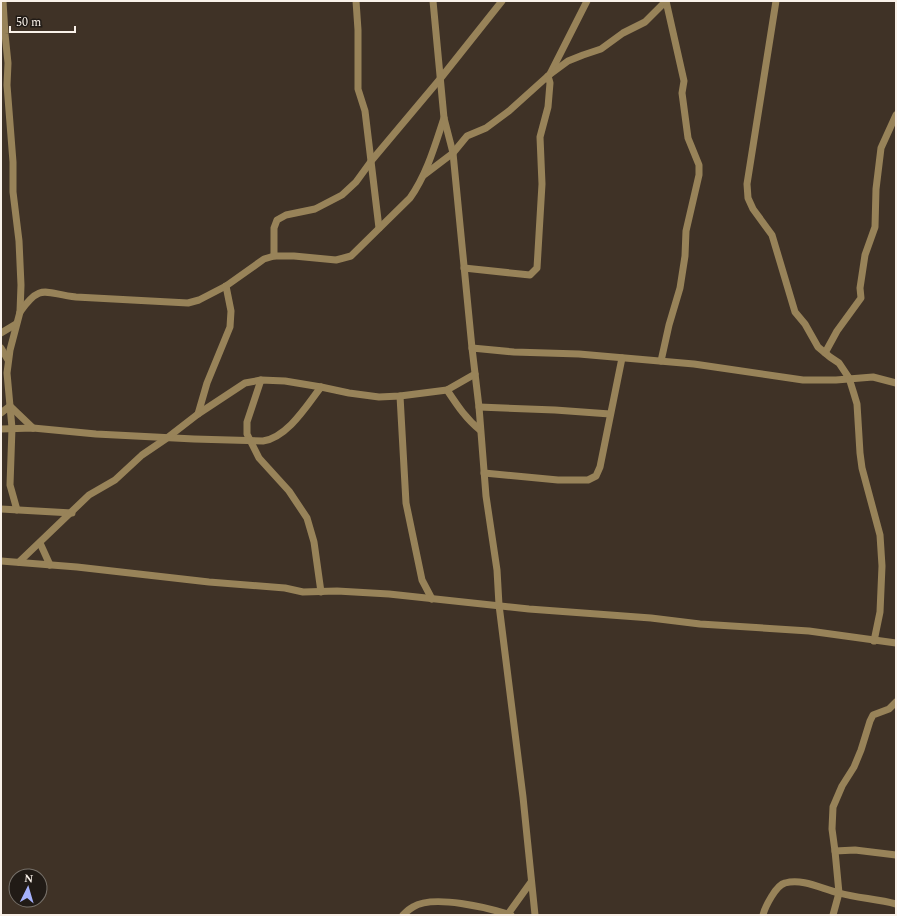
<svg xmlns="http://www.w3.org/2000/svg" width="897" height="916" font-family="Spectral,serif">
	<rect width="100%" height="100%" fill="#3f3226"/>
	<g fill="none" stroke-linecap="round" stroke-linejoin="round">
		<!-- street -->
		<g stroke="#988359" stroke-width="7">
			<polyline points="3,1 5,34 8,63 7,85 13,162 13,192 19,241 21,285 20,312 10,350 7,373 12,428 10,485 17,510"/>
			<polyline points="356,1 358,30 358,89 365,111 379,228"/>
			<polyline points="433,1 444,118 453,153 472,348 479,407 486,496 497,570 499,605 523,797 535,915"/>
			<polyline points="776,1 747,184 748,198 753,209 772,235 795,312 805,324 818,347 830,357 839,363 849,378 854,394 857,404 860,453 862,468 880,535 882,566 880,612 874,641"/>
			<polyline points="550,74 587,1"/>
			<polyline points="424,175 453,153 467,136 486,128 509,111 549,75 568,61 583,55 601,49 623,33 645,22 666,1"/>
			<polyline points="274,256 274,228 277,220 286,215 315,209 342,195 356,182 372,160 440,79 502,1"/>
			<polyline points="464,268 530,275 537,268 542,184 540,137 548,107 550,83 548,76"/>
			<path d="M20 312C41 282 45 294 76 297L188 303 199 300 226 286 264 259 274 256H294L336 260 351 256 410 198C427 174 435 145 444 118"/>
			<polyline points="1,333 16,324"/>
			<polyline points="1,348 8,360"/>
			<polyline points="472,348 514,352 579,354 694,364 803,380 836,380 873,377 896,383"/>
			<polyline points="825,353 837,331 861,298 860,288 865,255 875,227 876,189 881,148 896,115"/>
			<polyline points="661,361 669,325 680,288 685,256 686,231 699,175 699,165 688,138 682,93 684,81 666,1"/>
			<polyline points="261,380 247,422 247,434 259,458 289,491 307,518 314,542 321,592"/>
			<path d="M447 390C457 405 466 419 480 430"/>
			<polyline points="400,396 406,503 422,580 432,599"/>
			<polyline points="479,407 555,410 610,414"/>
			<polyline points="1,413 10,406 33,428"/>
			<polyline points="198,414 207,383 230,327 231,311 226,286"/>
			<path d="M1 429 33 428 96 434 194 439 263 441C288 437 307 405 321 387"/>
			<polyline points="484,473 558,480 588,480 596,476 600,467 622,358"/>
			<polyline points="1,509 72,513"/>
			<polyline points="40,543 50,565"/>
			<polyline points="1,561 77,567 209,582 285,588 303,592 337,591 389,594 529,609 651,618 700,624 809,631 896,643"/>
			<polyline points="19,562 89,495 115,480 142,455 167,438 198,414 245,383 261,380 285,381 321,387 349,393 379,397 400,396 447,390 475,374"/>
			<polyline points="835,851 855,850 896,855"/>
			<polyline points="508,914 531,882"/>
			<path d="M403 915C406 912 409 909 413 907 433 894 489 908 511 915"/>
			<path d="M763 915C765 907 776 885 785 883 803 878 822 889 839 893 857 898 877 899 896 904"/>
			<polyline points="833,915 839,893 835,851 832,829 833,807 842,786 854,767 861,750 870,721 873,715 889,709 896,702"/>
		</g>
	</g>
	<!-- border -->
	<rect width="897" height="916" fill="none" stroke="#f9f1e9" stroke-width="4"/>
	<!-- north arrow -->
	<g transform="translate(28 888) rotate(5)"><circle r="19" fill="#211b16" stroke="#77716a"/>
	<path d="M0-3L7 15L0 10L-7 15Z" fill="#a5b1fc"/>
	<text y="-6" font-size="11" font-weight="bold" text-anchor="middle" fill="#f9f1e9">N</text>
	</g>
	<!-- scale -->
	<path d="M10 26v6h65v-6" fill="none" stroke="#f9f1e9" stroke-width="2"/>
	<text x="16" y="26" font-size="12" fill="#f9f1e9" stroke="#211b16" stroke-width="3" paint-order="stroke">50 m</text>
</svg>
